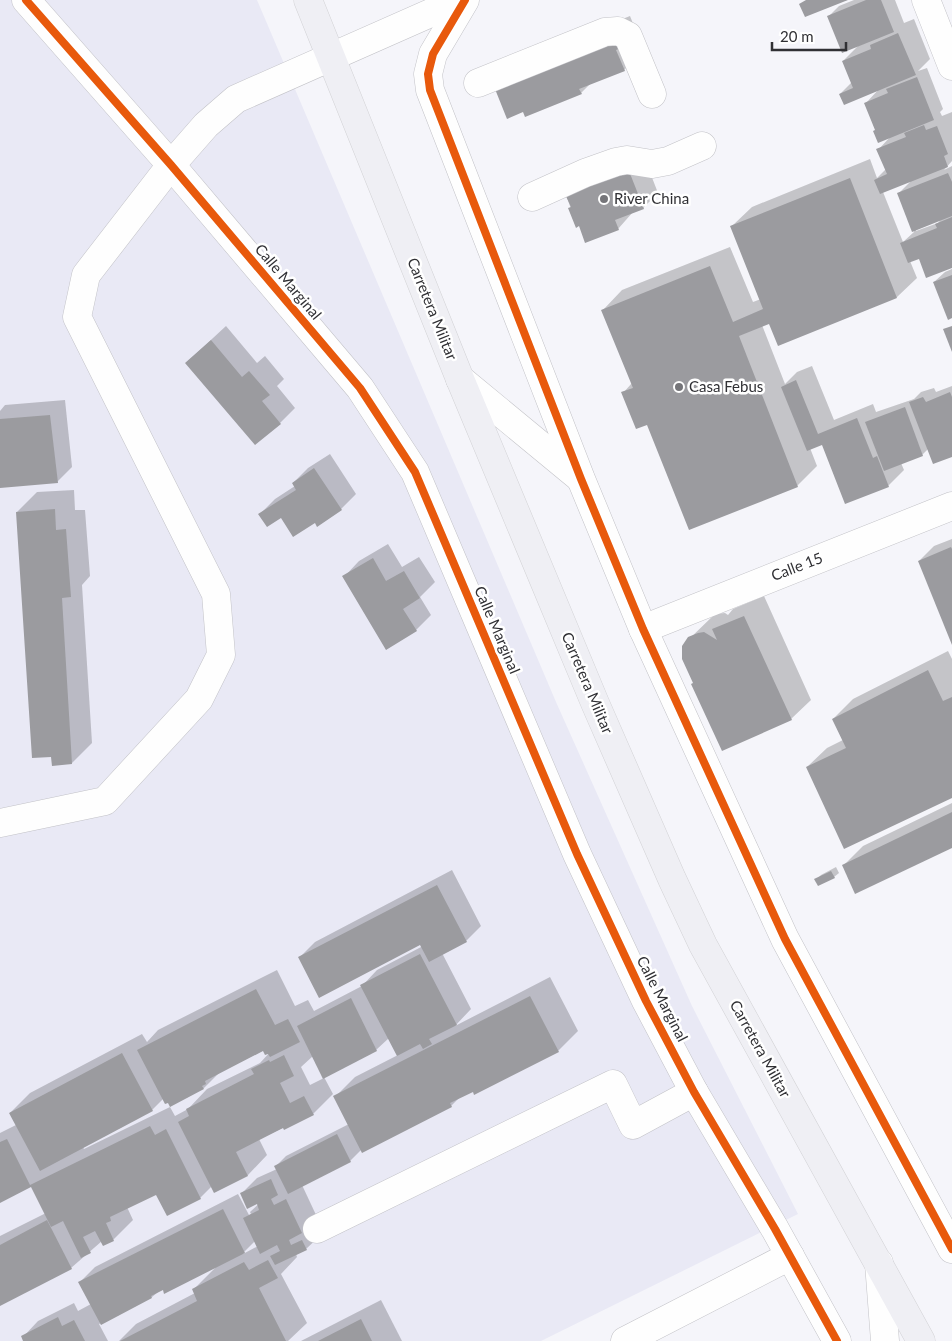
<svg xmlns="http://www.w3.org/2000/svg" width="952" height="1341" font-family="Lato,sans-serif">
	<rect width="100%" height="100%" fill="#f5f5fa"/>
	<!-- built -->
	<polygon fill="#e9e9f5" points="0,0 257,0 556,702 692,1006 798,1214 541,1341 0,1341"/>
	<!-- shadow -->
	<g fill="#0003" fill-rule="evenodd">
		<path d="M854 0H895L904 23 914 19 930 59 918 71 927 68 943 109 940 112 942 116 952 112V161L944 170 952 166V266L920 257 910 261 917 278 897 297 770 322 762 325 785 384 797 372 812 366 834 420 873 404 876 412 914 399 921 392 934 388 936 392 952 386V455L928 449 922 455 901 463 904 470 888 486 846 502 823 443 810 448 817 466 797 486 623 393 632 383 603 310 622 290 730 247 753 302 761 299 732 226 752 207 870 159 877 178 886 169 878 150 891 136 876 130 866 103 879 89 840 94 852 82 843 61 860 44 829 16 839 6ZM912 180 898 194 914 232 903 242 883 192ZM942 218 938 223 916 231V229Z"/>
		<polygon points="630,16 636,31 639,55 624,70 592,82 581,93 547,49"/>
		<polygon points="644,157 658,193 643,208 633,212 618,229 579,225 577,226 565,192"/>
		<polygon points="952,269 952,317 934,282 945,272"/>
		<polygon points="226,326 257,363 265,356 284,379 277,386 295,408 280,423 186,363"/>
		<polygon points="65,400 72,467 57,482 0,487 0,411 5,405"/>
		<polygon points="330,454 356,494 341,509 315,521 260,514 275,499 295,486 293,483 308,468"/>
		<polygon points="74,490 75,510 85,510 90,576 82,585 92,743 72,763 53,764 17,512 37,492"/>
		<polygon points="952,539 952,641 919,561 934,546"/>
		<polygon points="388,544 402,567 419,557 435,582 420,597 431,615 416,630 344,577 359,561"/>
		<polygon points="764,596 811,700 791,719 694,682 686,642 715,614 725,613 728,615 733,609"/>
		<polygon points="948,651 952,659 952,797 807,767 827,748 843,740 833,719 853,699"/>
		<polygon points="952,803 952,846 843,866 863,846"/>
		<polygon points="836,867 839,873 834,877 816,880 821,875"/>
		<path d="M452 870 481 926 466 941 442 953 471 1009 455 1026 550 977 578 1031 558 1051 460 1097 451 1106 362 1149 350 1161 302 1185 317 1217 322 1234 306 1249 296 1254 297 1257 281 1274 307 1323 288 1341H119L136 1324 195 1293 193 1290 216 1267 163 1288 152 1297 99 1324 108 1341H25L23 1337 38 1321 74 1303 78 1311 91 1304 80 1282 95 1267 238 1194 249 1215 251 1214 250 1212 262 1201 241 1194 257 1178 277 1169 276 1166 286 1156 349 1124 335 1097 355 1077 398 1055 389 1038 376 1050 324 1077 333 1094 313 1114 259 1139 267 1155 248 1175 215 1192 212 1186 200 1198 157 1193 127 1207 133 1220 113 1240 102 1241 71 1268 0 1305V1236L46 1213 32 1185 0 1201V1133L16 1125 10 1113 30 1093 142 1034 147 1042 158 1030 277 970 295 1006 308 1000 314 1011 362 986 377 970 423 946 421 943 299 958 315 942ZM264 1050 271 1051 260 1063 207 1089 188 1109 175 1116 170 1107 84 1149 83 1147 152 1110 163 1099 171 1105 204 1088 220 1072ZM313 1056 324 1078 310 1085 301 1067ZM255 1241 258 1246 243 1254V1253Z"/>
		<polygon points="381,1300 402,1341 301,1341"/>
	</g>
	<!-- building -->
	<g fill="#9b9b9f">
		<polygon points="806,0 848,0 805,17 799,4"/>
		<polygon points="866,0 881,0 894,32 842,53 827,16"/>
		<polygon points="615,30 621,48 616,50 625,71 579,89 582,94 525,117 523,112 507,119 495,89"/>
		<polygon points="898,33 916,75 844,105 839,94 853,88 842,61 871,49 870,45"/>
		<polygon points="917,77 934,120 878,143 873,131 875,130 864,103 888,93 886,89"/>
		<polygon points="924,125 926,130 937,126 948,154 944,156 948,167 880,194 874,180 887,174 876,149 906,137 904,133"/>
		<polygon points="600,169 604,181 629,171 644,209 615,220 619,230 585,243 579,226 576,228 568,208 571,207 564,192"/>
		<polygon points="948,173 952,182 952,216 912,232 897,193"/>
		<polygon points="850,178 897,298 778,346 769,324 739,336 798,487 689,530 647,425 636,429 621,392 633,388 601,310 710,266 733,322 763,309 730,226"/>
		<polygon points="952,217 952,268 926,278 919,259 908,263 900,243 937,228 935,224"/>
		<polygon points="952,275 952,318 948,320 933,282"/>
		<polygon points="952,326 952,352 943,329"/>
		<polygon points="211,340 242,377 249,371 270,395 262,401 281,424 255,445 185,363"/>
		<polygon points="796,380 818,434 857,418 873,458 877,456 889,487 845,504 822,445 807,451 781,387"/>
		<polygon points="950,392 952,397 952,457 933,464 909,402 923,397 926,402"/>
		<polygon points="905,407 923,456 884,471 865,422"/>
		<polygon points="50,415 58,483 0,488 0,419"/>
		<polygon points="314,468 342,510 317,527 315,523 293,537 281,518 267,527 258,514 296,490 292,483"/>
		<polygon points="55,509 56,530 66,529 71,597 62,598 72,764 52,766 51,757 32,758 16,512"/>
		<polygon points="951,547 952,549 952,645 918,561"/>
		<polygon points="373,558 386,581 404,571 420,598 403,609 417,631 386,650 342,576"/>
		<polygon points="744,616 792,720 722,751 691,684 693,683 682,659 682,646 688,637 698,633 704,632 717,640 712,629"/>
		<polygon points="928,670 943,701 952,697 952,798 844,849 806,767 846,748 832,719"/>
		<polygon points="952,812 952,848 855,894 842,865"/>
		<polygon points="831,871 835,878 818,886 814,879"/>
		<polygon points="437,885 467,942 429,962 420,945 319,998 298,957"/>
		<polygon points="420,954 457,1025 429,1039 432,1044 423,1049 420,1044 397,1056 360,985"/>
		<polygon points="256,989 275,1025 288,1019 300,1042 270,1057 268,1054 265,1055 263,1051 205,1081 206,1084 202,1086 204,1089 170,1107 168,1103 165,1104 137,1050"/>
		<polygon points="530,996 559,1052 474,1095 473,1092 450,1103 452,1107 362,1153 333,1096"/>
		<polygon points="351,998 377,1051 323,1079 297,1026"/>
		<polygon points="122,1053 153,1111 40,1171 9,1113"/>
		<polygon points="284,1055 294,1076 280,1083 290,1103 304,1096 314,1115 284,1130 283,1128 236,1152 248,1176 214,1193 178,1122 189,1116 186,1109 254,1074 251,1069 269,1060 270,1062"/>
		<polygon points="150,1126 155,1135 166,1129 201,1199 167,1216 156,1195 110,1217 111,1221 106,1223 114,1241 103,1246 95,1231 83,1237 91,1253 81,1258 63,1221 51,1227 31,1187 0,1203 0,1142 7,1139 30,1185"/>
		<polygon points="337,1134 351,1162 288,1194 274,1166"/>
		<polygon points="271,1179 278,1195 271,1199 274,1205 286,1199 302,1233 289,1240 291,1245 302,1240 307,1250 275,1265 270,1256 280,1251 277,1245 260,1254 243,1218 259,1210 257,1204 247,1209 240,1193"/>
		<polygon points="223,1209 245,1253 164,1294 163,1290 151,1296 152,1298 101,1325 78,1282"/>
		<polygon points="47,1220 72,1269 0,1306 0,1245"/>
		<polygon points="268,1260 278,1278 259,1288 286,1341 120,1341 197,1301 192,1289 244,1262 249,1270"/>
		<polygon points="58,1317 62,1326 74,1320 85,1341 23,1341 21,1336"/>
		<polygon points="361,1319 372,1341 318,1341"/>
	</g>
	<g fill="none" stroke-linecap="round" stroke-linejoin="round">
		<defs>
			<g id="minor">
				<polyline points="26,0 171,165 360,388 415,472 577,854 646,1001 694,1092 775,1229 837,1341"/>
				<polyline points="465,0 433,54 428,74 430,90 581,479 643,629 785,939 952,1249"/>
				<polyline points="926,0 952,66"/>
				<polyline points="478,83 605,32 618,31 628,36 652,94"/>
				<polyline points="532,197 585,173 616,162 627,160 652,164 668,161 702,146"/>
				<polyline points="460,379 580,478"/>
				<polyline points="643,629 952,506"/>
				<polyline points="0,823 105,801 199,699 221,655 216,594 77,317 86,275 171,165 206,125 236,99 460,0"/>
				<polyline points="317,1229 613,1084 633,1125 694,1092"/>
				<polyline points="879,1263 885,1341"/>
				<polyline points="625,1341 790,1256"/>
			</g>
			<polyline id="major" points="308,0 460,379 595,703 672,879 703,945 921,1341"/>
		</defs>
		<!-- minor casing -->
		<use href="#minor" stroke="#c2c2c7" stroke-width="29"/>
		<!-- major casing -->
		<use href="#major" stroke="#d2d2d5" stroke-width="29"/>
		<!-- minor -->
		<use href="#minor" stroke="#fefefe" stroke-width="28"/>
		<!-- major -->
		<use href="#major" stroke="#efeff4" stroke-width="28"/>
		<defs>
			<g id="cycleway">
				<polyline points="26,0 171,165 360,388 415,472 577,854 646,1001 694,1092 775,1229 837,1341"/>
				<polyline points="465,0 433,54 428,74 430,90 581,479 643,629 785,939 952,1249"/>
			</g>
		</defs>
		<!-- cycleway casing -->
		<use href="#cycleway" stroke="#fff" stroke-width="11"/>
		<!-- cycleway -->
		<use href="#cycleway" stroke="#e8590c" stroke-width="8"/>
	</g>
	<!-- markers -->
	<g fill="#757579" stroke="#fff" stroke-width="2">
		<circle cx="604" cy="199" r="5"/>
		<circle cx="679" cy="387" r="5"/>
	</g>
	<g text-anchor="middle" stroke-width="5" stroke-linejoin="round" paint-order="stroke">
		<!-- poi labels -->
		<g font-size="15" fill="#303034" stroke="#fff" text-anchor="start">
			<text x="614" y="204">River China</text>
			<text x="689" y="392">Casa Febus</text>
		</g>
		<!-- street labels -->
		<g font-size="15" fill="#303034" stroke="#fff">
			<text transform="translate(288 282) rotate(50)" y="5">Calle Marginal</text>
			<text transform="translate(432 309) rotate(68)" y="5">Carretera Militar</text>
			<text transform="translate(797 567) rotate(-21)" y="5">Calle 15</text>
			<text transform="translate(497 630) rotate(67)" y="5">Calle Marginal</text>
			<text transform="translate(587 683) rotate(67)" y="5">Carretera Militar</text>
			<text transform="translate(662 999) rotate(63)" y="5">Calle Marginal</text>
			<text transform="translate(760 1049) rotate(61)" y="5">Carretera Militar</text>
		</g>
	</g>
	<!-- scale -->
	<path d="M772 42v8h74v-8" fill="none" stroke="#303034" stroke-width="2.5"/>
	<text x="780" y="42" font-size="15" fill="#303034" stroke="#ffffff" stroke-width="4" paint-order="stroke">20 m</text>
</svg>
